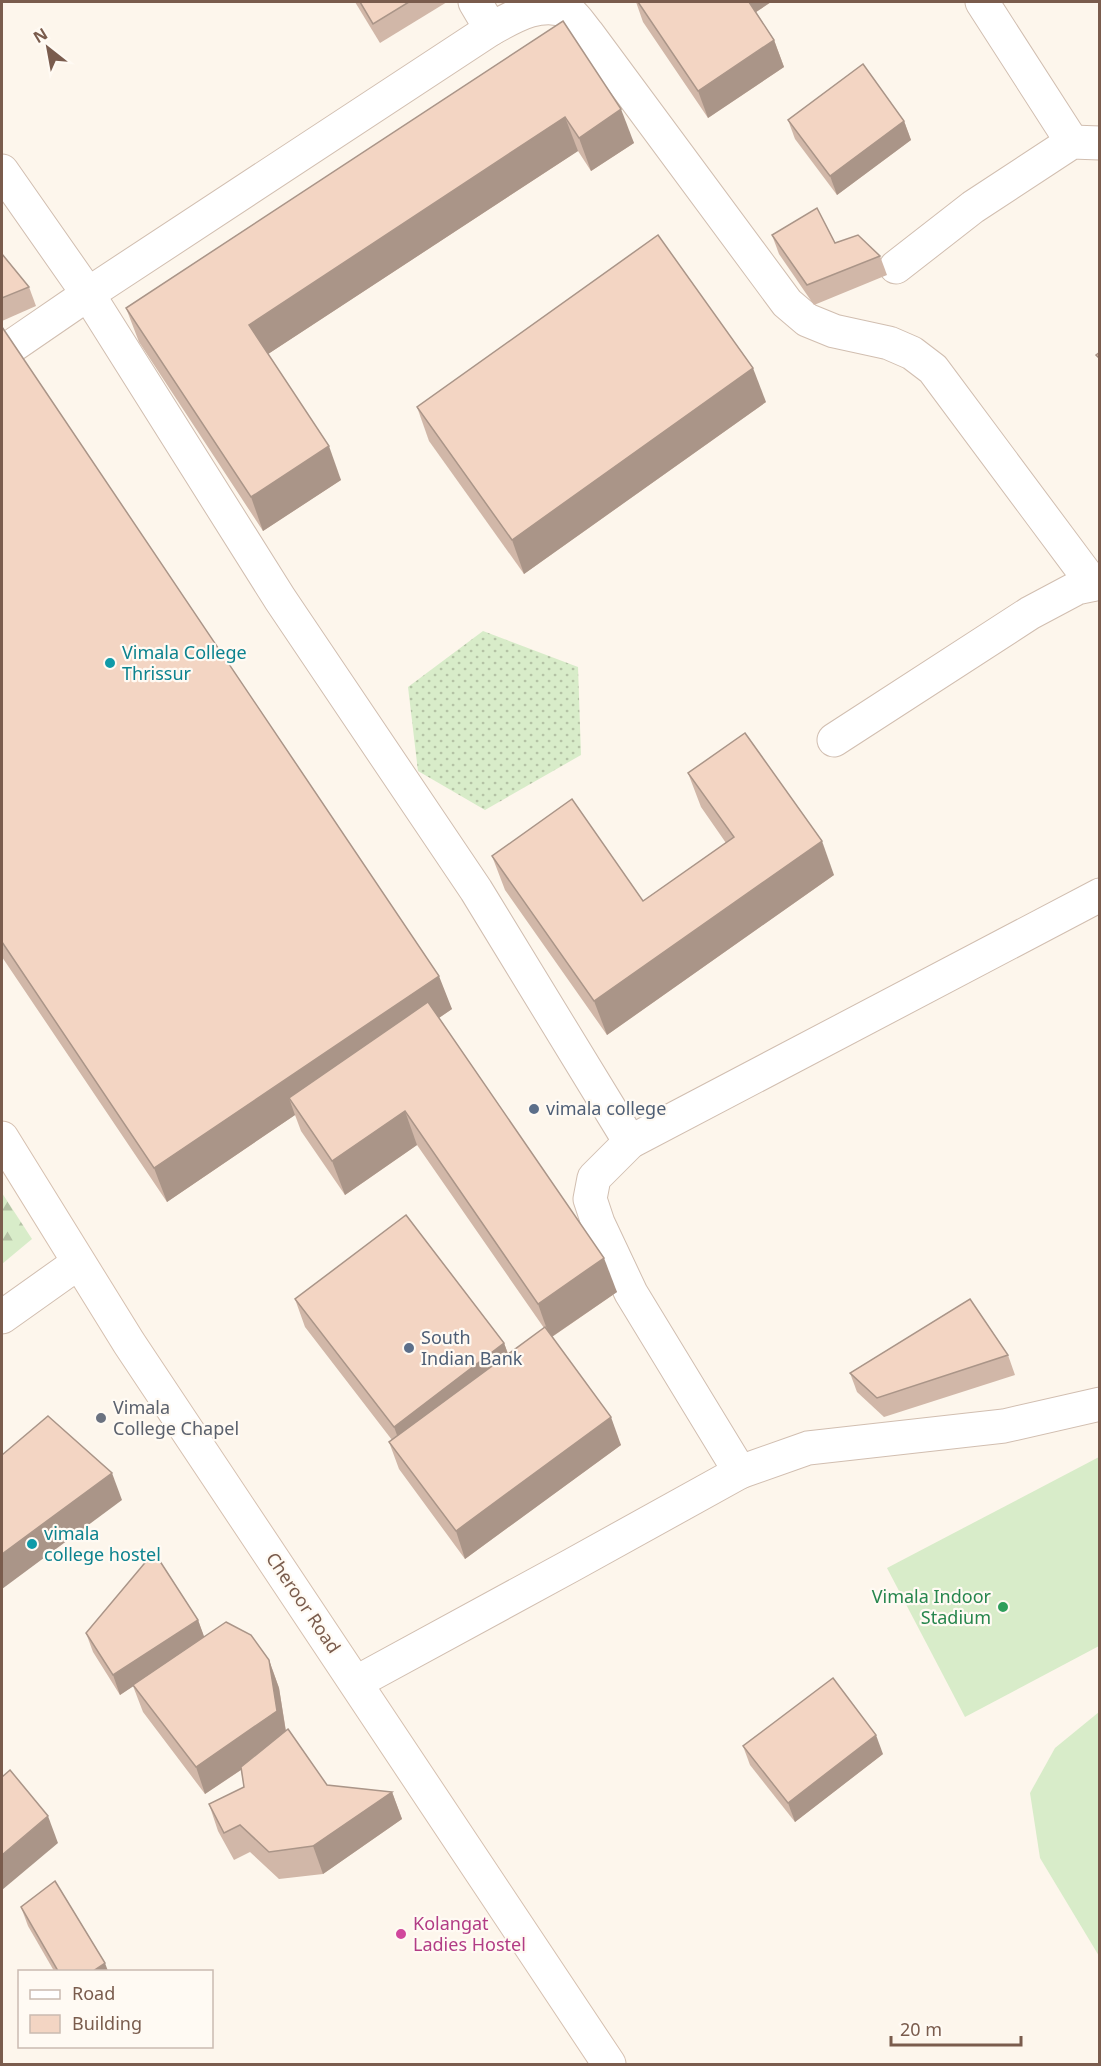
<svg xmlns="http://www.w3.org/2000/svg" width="1101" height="2066" font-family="'Noto Sans',sans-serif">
	<defs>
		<pattern id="grass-dots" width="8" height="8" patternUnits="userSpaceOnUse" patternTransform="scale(1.5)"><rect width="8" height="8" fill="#d8ecc9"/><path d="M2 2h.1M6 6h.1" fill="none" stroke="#b4c2a5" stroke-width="1.8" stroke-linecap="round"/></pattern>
		<pattern id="forest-firs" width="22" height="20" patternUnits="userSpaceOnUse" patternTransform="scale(1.5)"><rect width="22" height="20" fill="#d8ecc9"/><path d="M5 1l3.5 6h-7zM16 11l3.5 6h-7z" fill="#b4c2a5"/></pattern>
	</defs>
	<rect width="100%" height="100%" fill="#fdf6ec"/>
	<!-- grass -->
	<polygon fill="url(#grass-dots)" points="483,631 578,667 581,755 485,810 418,771 408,687"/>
	<!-- forest -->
	<polygon fill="url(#forest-firs)" points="2,1193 32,1239 2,1264"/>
	<!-- garden -->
	<g fill="#d8ecc9">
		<polygon points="1099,1457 1099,1646 965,1717 887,1568"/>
		<polygon points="1099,1712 1099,1956 1040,1858 1030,1793 1055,1748"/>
	</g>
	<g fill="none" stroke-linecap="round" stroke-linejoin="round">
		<defs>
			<g id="minor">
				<polyline points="475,2 491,29 88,294 280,599 476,890 630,1142"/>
				<polyline points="982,2 1072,142"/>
				<path d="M491 29C516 15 542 0 569 12 576 17 582 27 588 34L787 303 807 320 834 331 889 343 912 353 933 369 1093 584"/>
				<polyline points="2,171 88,294 2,353"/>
				<polyline points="896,267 973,207 1072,142 1100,143"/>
				<polyline points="834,740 1030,613 1077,588 1100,583"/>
				<polyline points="2,1317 78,1263"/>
				<polyline points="740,1472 808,1448 1004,1426 1100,1404"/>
				<polyline points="357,1682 572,1565 740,1472 631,1293 598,1223 590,1199 594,1178 630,1142 1100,895"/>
			</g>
			<polyline id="secondary" points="2,1138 129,1343 609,2064"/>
		</defs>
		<!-- minor casing -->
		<use href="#minor" stroke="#d1beb0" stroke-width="35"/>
		<!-- secondary casing -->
		<use href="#secondary" stroke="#d6c0b0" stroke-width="35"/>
		<!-- minor -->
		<use href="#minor" stroke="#fff" stroke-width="33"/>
		<!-- secondary -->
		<use href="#secondary" stroke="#fff" stroke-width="33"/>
	</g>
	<!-- wall -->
	<g fill="#d1b7a8">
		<polygon points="355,2 447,2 380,43"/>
		<polygon points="636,2 771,2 756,12 774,40 784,67 708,118 643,22"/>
		<polygon points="563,21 634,143 591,171 578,151 268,354 341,480 263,531 139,342 126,308"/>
		<polygon points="788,120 904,121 911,140 837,195 795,139"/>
		<polygon points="772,235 835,243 880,256 887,275 814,305 779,254"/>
		<polygon points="2,254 29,287 36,306 2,321"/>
		<polygon points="2,327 452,1009 439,1018 617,1292 552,1337 621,1445 465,1559 399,1469 389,1442 392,1440 305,1327 295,1299 504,1343 508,1354 544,1328 417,1145 345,1195 301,1131 295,1115 167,1202 2,957"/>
		<polygon points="766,402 524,574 429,441 417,407"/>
		<polygon points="688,773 834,875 607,1035 505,890 492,856 643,901 726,843 701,807"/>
		<polygon points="1008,1355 1015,1375 884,1417 857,1392 850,1373"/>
		<polygon points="198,1620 204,1637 269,1660 279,1688 286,1731 327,1785 392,1792 402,1819 323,1874 279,1879 250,1852 234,1860 218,1831 209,1804 244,1787 241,1770 205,1794 143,1712 133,1686 120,1695 93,1652 86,1633"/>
		<polygon points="743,1746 883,1754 795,1822 750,1765"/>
		<polygon points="21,1907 108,1971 54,1971 28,1926"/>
	</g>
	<!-- shaded-wall -->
	<g fill="#aa9588">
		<polygon points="745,2 771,2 750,16"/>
		<polygon points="774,40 784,67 708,118 698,91"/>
		<polygon points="621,109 634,143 591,171 579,138"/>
		<polygon points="565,117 578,151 262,358 249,325"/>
		<polygon points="904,121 911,140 837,195 830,176"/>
		<polygon points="753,368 766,402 524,574 512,540"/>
		<polygon points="329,446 341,480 263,531 251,497"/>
		<polygon points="822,841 834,875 607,1035 594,1001"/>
		<polygon points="439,976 452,1009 299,1113 289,1098 295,1115 167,1202 154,1168"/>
		<polygon points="405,1111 417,1145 345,1195 332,1161"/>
		<polygon points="604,1258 617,1292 550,1338 538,1304"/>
		<polygon points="504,1343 514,1370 404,1454 394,1427"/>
		<polygon points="611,1417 621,1445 465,1559 456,1531"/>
		<polygon points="112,1473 122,1500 2,1589 2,1554"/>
		<polygon points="198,1620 205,1639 120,1695 113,1675"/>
		<polygon points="269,1660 279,1688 287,1739 205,1794 196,1767"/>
		<polygon points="876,1735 883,1754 795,1822 788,1803"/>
		<polygon points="392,1792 402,1819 323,1874 313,1846"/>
		<polygon points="48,1816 58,1843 2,1890 2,1855"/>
		<polygon points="105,1963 108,1971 93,1971"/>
	</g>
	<!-- building -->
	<g fill="#f3d5c3" stroke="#aa9588" stroke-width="1.5">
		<polygon points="360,2 409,2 373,24"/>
		<polygon points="638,2 749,2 774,40 698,91"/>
		<polygon points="563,21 621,109 579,138 565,117 249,325 329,446 251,497 126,308"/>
		<polygon points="863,64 904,121 830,176 788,120"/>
		<polygon points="817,208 835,243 858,235 880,256 807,285 772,235"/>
		<polygon points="658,235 753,368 512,540 417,407"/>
		<polygon points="2,254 29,287 2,298"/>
		<polygon points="2,327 439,976 154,1168 2,942"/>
		<polygon points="1100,352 1100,359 1096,355"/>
		<polygon points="745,733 822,841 594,1001 492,856 572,799 643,901 734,837 688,773"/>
		<polygon points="428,1002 604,1258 538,1304 405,1111 332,1161 289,1098"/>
		<polygon points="406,1215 504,1343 394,1427 295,1299"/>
		<polygon points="970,1299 1008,1355 877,1398 850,1373"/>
		<polygon points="545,1327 611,1417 456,1531 389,1442"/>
		<polygon points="48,1416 112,1473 2,1554 2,1455"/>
		<polygon points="154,1552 198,1620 113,1675 86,1633"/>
		<polygon points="226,1622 251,1635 269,1660 277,1711 196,1767 133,1685"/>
		<polygon points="833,1678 876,1735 788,1803 743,1746"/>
		<polygon points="288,1729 327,1785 392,1792 313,1846 269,1852 240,1825 224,1833 209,1804 244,1787 241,1767"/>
		<polygon points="10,1770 48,1816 2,1855 2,1777"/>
		<polygon points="55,1881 105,1963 93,1971 58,1971 21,1907"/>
	</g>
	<!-- markers -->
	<g fill="#0f9aa8" stroke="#fffaf3" stroke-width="2">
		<circle cx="110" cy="663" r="6"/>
		<circle cx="32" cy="1544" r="6"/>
	</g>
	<g fill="#5c6f8a" stroke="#fffaf3" stroke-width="2">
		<circle cx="534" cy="1109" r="6"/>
		<circle cx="409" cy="1348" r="6"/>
	</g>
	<circle fill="#6b7280" stroke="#fffaf3" stroke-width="2" cx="101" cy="1418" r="6"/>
	<circle fill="#2e9e5b" stroke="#fffaf3" stroke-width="2" cx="1003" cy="1607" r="6"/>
	<circle fill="#d1479c" stroke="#fffaf3" stroke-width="2" cx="401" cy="1934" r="6"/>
	<g text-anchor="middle" stroke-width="4.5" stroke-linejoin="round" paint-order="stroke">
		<!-- culture labels -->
		<g font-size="18" fill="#0d838f" stroke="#fffaf3" text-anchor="start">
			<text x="122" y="659">Vimala College<tspan x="122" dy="21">Thrissur</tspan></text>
			<text x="44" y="1540">vimala<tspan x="44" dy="21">college hostel</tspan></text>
		</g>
		<!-- service labels -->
		<g font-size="18" fill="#4e5e75" stroke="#fffaf3" text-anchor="start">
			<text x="546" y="1115">vimala college</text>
			<text x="421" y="1344">South<tspan x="421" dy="21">Indian Bank</tspan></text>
		</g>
		<!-- worship labels -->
		<g font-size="18" fill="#5b616d" stroke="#fffaf3" text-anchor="start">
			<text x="113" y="1414">Vimala<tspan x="113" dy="21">College Chapel</tspan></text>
		</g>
		<!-- leisure labels -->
		<g font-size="18" fill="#27864d" stroke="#fffaf3" text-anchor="end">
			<text x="991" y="1603">Vimala Indoor<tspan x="991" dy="21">Stadium</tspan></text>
		</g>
		<!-- street labels -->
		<g font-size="18" fill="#7a5c4d" stroke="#fffaf3">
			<text transform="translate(303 1603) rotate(56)" y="6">Cheroor Road</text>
		</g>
		<!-- hotel labels -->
		<g font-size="18" fill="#b23c85" stroke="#fffaf3" text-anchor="start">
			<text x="413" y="1930">Kolangat<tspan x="413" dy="21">Ladies Hostel</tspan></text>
		</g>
	</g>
	<!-- border -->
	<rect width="1101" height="2066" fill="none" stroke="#7a5c4d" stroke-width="6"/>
	<!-- legend -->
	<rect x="18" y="1970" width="195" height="78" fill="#fffaf3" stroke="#cabbb1" stroke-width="1.5"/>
	<rect x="30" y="1990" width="30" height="9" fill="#ffffff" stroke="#cabbb1" stroke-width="1.5"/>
	<text x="72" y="2000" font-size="18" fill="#7a5c4d">Road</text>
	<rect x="30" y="2015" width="30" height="18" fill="#f3d5c3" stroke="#cabbb1" stroke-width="1.5"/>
	<text x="72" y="2030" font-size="18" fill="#7a5c4d">Building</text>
	<!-- north arrow -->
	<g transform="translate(48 48) rotate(329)" stroke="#fffaf3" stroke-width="4.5" paint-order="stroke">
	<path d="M0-4.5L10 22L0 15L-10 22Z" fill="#7a5c4d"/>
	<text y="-9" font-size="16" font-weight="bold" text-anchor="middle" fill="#7a5c4d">N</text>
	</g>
	<!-- scale -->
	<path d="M891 2036v9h130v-9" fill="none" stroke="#7a5c4d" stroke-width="3"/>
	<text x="900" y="2036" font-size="18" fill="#7a5c4d" stroke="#fffaf3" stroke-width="4.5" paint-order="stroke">20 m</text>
</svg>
